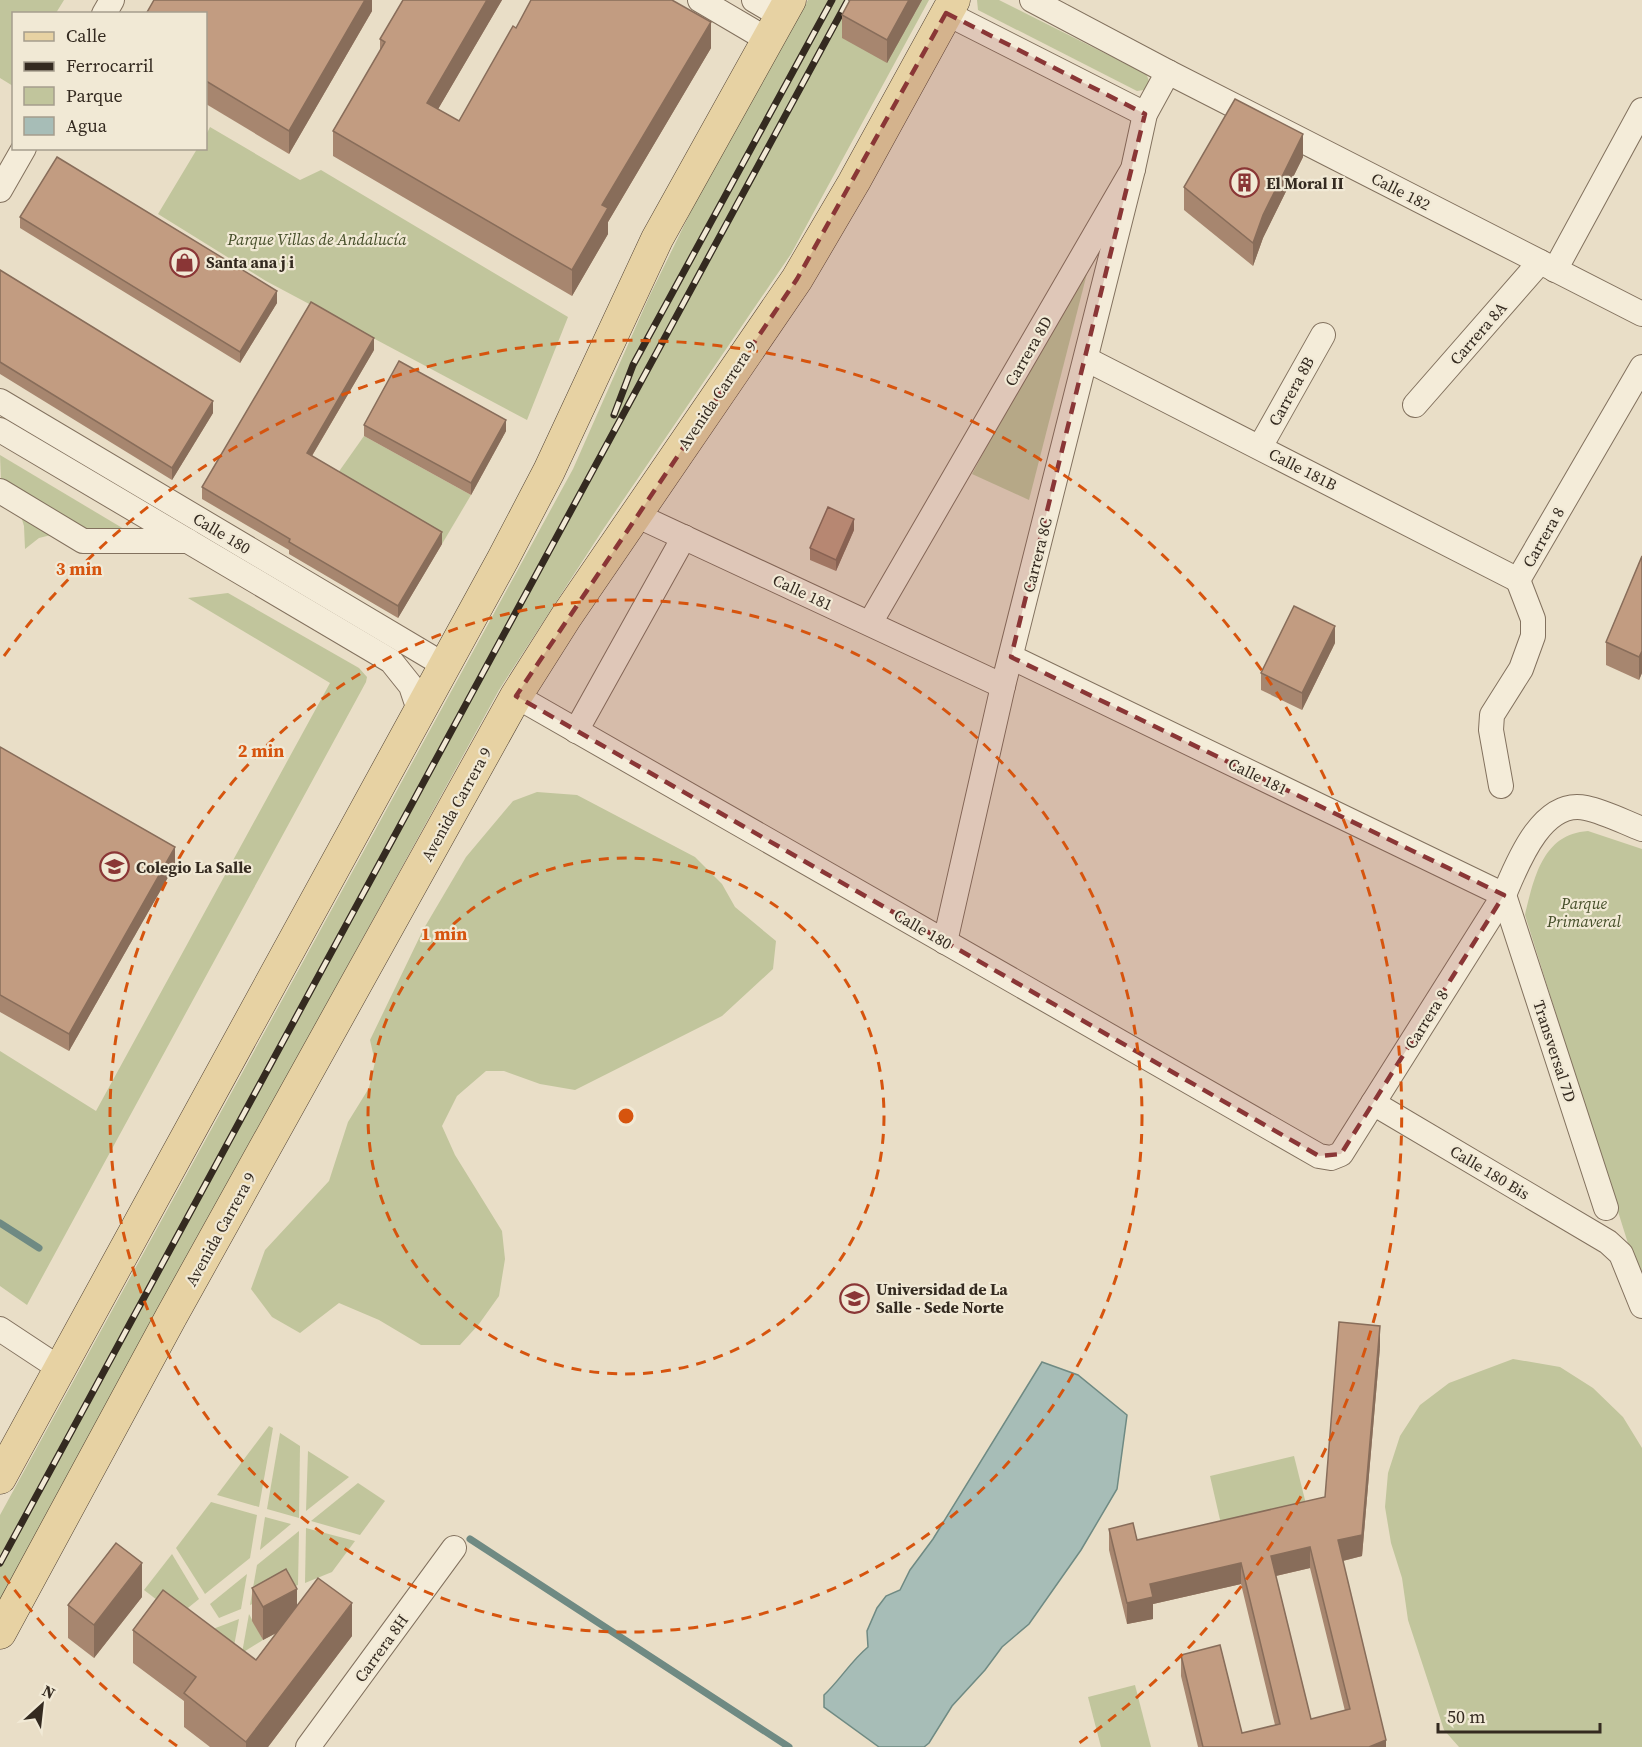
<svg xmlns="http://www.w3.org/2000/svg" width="1642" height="1747" font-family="'Source Serif 4',serif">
	<rect width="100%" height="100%" fill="#e9dec7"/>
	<!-- green -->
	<g fill="#c1c59c">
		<polygon points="0,0 64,0 56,13 14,14 13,86 0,78"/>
		<polygon points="808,0 929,0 791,254 604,528 499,690 0,1599 0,1515 573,469 649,297 696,201"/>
		<path d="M977 0H999L1146 74C1150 81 1150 84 1144 90L1137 91 978 10Z"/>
		<polygon points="210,127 300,180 321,170 568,317 527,420 266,281 158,214 197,149 206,148 206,135"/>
		<polygon points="1094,246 1029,500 972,474"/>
		<polygon points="364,436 471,495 442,544 333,480"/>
		<polygon points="0,455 124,529 86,532 1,480"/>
		<polygon points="20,513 55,534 39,538 25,549 24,526"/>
		<polygon points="228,593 359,668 367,677 366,682 27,1305 0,1286 0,1051 96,1111 330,683 188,598"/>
		<polygon points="537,792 577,795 695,857 722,884 735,907 776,941 773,969 722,1016 575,1090 540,1084 504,1071 486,1071 457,1096 442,1126 455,1155 502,1231 505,1259 499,1296 479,1324 460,1345 421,1345 379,1320 339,1303 300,1333 272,1317 251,1289 265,1250 329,1181 348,1122 369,1088 375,1062 370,1040 423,930 466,857 513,801"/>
		<path d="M1588 831 1642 849V1288L1525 915C1534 879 1542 834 1588 831Z"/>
		<polygon points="1513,1359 1560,1367 1593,1388 1623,1417 1642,1448 1642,1747 1459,1747 1444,1730 1408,1620 1402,1578 1391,1543 1385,1507 1388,1473 1400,1436 1420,1405 1449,1383"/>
		<polygon points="269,1426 273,1428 259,1507 217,1495"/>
		<polygon points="280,1433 300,1446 299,1518 267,1509"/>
		<polygon points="308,1451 349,1477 306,1511"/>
		<polygon points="1294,1456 1306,1504 1221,1524 1210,1476"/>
		<polygon points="358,1483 385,1501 360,1535 311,1521"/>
		<polygon points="211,1502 257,1515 250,1558 205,1594 176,1548"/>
		<polygon points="265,1517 291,1524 260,1550"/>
		<polygon points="306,1528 355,1541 332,1572 305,1583"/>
		<polygon points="299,1531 298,1585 250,1605 257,1565"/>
		<polygon points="172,1554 199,1599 178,1616 144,1590"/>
		<polygon points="247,1574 241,1609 219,1618 210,1604"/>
		<polygon points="249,1614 263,1640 242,1653"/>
		<polygon points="239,1619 232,1657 200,1634"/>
		<polygon points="1135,1685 1151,1747 1101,1747 1088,1697"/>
	</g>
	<!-- water -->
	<path fill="#a7bdb7" stroke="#6f8a83" stroke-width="1.5" d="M1042 1362 1078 1375 1127 1415 1117 1489 1081 1550 1029 1624 1002 1647 985 1670 952 1706 929 1743 924 1747H879L824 1707V1695C840 1680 851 1661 868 1647L867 1631 877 1608 886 1596 900 1590 910 1570 933 1539Z"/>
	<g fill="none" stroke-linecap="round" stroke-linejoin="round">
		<!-- stream -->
		<g stroke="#6f8a83" stroke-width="7">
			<polyline points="0,1223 39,1248"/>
			<polyline points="470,1539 789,1747"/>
		</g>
		<defs>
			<g id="minor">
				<polyline points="700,0 768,40"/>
				<polyline points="754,0 781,16"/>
				<polyline points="1032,0 1168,72 1642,314"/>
				<polyline points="946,13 1145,114"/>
				<polyline points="104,14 112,0"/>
				<polyline points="0,190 24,148"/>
				<polyline points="1555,270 1642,110"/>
				<polyline points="1086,359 1518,580"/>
				<polyline points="0,401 444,665"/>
				<polyline points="1415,405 1540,262"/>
				<polyline points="0,430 391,661 411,686 419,710"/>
				<polyline points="1260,447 1323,335"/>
				<polyline points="0,491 83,541 188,541"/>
				<polyline points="636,515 1003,686"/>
				<polyline points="1518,580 1642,367"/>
				<polyline points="870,623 1133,169 1145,114 1168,72"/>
				<polyline points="1011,657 1504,895 1606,1208"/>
				<path d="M516 696 1319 1156 1331 1158 1341 1154 1504 895C1517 864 1542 798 1586 808 1605 812 1624 822 1642 829"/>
				<polyline points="576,731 684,537"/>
				<polyline points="1501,786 1491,730 1492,715 1521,669 1533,636 1533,619 1518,580"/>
				<polyline points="945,942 1003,686 1133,169"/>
				<polyline points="1373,1103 1608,1242 1621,1254 1642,1306"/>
				<polyline points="0,1329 59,1368"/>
				<polyline points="308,1747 454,1548"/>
			</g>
			<g id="major">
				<polyline points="0,1478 503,559 549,471 657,239 790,0"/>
				<polyline points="0,1633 171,1317 516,696 566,617 797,279 854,182 954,0"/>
			</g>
		</defs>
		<!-- minor casing -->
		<use href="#minor" stroke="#82715e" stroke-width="26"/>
		<!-- major casing -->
		<use href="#major" stroke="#504032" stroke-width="33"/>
		<!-- minor -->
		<use href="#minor" stroke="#f4ecd9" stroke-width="24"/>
		<!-- major -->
		<use href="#major" stroke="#e7d2a3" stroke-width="32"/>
		<defs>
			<g id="rail">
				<polyline points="614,415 633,365 832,0"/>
				<polyline points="0,1563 848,0"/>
			</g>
		</defs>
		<!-- rail casing -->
		<use href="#rail" stroke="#342a20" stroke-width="7"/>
		<!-- rail -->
		<use href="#rail" stroke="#f1e9d5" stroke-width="4.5" stroke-dasharray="14" stroke-linecap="butt"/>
	</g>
	<!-- wall -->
	<g fill="#a7866f" fill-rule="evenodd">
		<polygon points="372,0 372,11 289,154 206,104 206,14"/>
		<polygon points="403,0 502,0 438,109 459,121 516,28 711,48 608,222 608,234 572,296 333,156 333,131 380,51 380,39"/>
		<polygon points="922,0 887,63 842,38 842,15"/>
		<polygon points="1303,157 1263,238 1253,266 1184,210 1184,187"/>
		<polygon points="20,217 277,303 240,363 20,228"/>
		<polygon points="0,270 213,413 172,480 0,374"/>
		<polygon points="374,350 312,456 442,544 398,618 289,554 289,550 202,499 202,487"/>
		<polygon points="364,425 506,431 471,495 364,436"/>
		<polygon points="854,530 836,571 810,560 810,548"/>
		<polygon points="1642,556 1642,673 1639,680 1606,665 1606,642"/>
		<polygon points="1335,643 1302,710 1261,690 1261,673"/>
		<polygon points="0,747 175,865 69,1051 0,1012"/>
		<path d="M1380 1347 1362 1556 1343 1561 1386 1747H1198L1181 1676V1655L1242 1733 1275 1725 1241 1584 1153 1604V1619L1127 1624 1109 1550V1529L1137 1540 1325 1497ZM1310 1568 1345 1711 1311 1719 1276 1576Z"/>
		<polygon points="252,1588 297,1606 352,1636 268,1747 210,1747 184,1727 184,1701 133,1663 133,1630 256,1660 276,1633 263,1640 252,1621"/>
		<polygon points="142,1597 94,1658 68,1638 68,1605"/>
	</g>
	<!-- shaded-wall -->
	<g fill="#886d5a">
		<polygon points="365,0 372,0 372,11 289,154 289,131"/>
		<polygon points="487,0 502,0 427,128 427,103"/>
		<polygon points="909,0 922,0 887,63 887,40"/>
		<polygon points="711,22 711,48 608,222 608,234 572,296 572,270 602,205"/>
		<polygon points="1303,134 1303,157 1263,238 1253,266 1253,243 1263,215"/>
		<polygon points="277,291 277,303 240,363 240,352"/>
		<polygon points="374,338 374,350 307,464 307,453"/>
		<polygon points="213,401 213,413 172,480 172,468"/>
		<polygon points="506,420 506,431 471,495 471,483"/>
		<polygon points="854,519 854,530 836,571 836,560"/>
		<polygon points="442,532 442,544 398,618 398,606"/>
		<polygon points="1335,626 1335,643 1302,710 1302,693"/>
		<polygon points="1642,651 1642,673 1639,680 1639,657"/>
		<polygon points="175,847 175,865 69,1051 69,1034"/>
		<polygon points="1380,1326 1380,1347 1362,1556 1338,1562 1338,1540"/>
		<polygon points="1310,1547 1310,1568 1271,1577 1271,1556"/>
		<polygon points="142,1563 142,1597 94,1658 94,1625"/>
		<polygon points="1241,1563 1241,1584 1153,1604 1153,1619 1127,1624 1127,1603 1150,1584"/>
		<polygon points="297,1589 297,1622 263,1640 263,1607"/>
		<polygon points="352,1603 352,1636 268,1747 246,1747 246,1742"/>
		<polygon points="1386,1740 1386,1747 1369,1747"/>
	</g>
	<!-- building -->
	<g fill="#c29c81" stroke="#886d5a" stroke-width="1.5" fill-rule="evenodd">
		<polygon points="154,0 365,0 289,131 206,81 206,14 146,14"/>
		<polygon points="403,0 487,0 427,103 459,121 513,26 516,28 531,0 672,0 711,22 602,205 608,208 572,270 333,131 385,42 380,39"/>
		<polygon points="850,0 909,0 887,40 842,15"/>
		<polygon points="1235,99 1303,134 1263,215 1253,243 1184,187"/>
		<polygon points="57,157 277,291 240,352 20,217"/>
		<polygon points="0,270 213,401 172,468 0,362"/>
		<polygon points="311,302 374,338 307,453 442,532 398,606 289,542 290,539 202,487"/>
		<polygon points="399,361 506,420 471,483 364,425"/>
		<polygon points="828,507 854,519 836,560 810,548"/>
		<polygon points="1642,556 1642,651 1639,657 1606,642"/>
		<polygon points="1294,606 1335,626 1302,693 1261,673"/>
		<polygon points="0,747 175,847 69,1034 0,995"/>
		<path d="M1339 1322 1380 1326 1362 1535 1338 1540 1386 1740 1369 1747H1203L1181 1655 1220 1645 1242 1733 1280 1724 1241 1563 1150 1584 1153 1597 1127 1603 1109 1529 1133 1523 1137 1540 1325 1497ZM1310 1547 1350 1709 1311 1719 1271 1556Z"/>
		<polygon points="116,1543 142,1563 94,1625 68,1605"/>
		<polygon points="286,1569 297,1589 263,1607 252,1588"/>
		<polygon points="318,1578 352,1603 246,1742 184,1693 196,1677 133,1630 163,1590 256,1660"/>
	</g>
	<!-- marked area -->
	<path fill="#8a3636" fill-opacity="0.2" stroke="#8a3636" stroke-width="4.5" stroke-dasharray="12 8" stroke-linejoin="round" d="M946 13 1145 114 1011 657 1504 895 1341 1154 1319 1156 516 696 797 279Z"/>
	<!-- distance rings -->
	<g fill="none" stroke="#d6540e" stroke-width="3" stroke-dasharray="10 8">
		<circle cx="626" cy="1116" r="258"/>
		<circle cx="626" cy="1116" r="516"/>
		<path d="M177 1746A774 774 0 0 1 4 1576M4 656A774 774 0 1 1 1075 1746"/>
	</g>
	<!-- icons -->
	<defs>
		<symbol id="building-ring" viewBox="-11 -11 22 22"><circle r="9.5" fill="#f1e9d5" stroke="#8a3636" stroke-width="1.5"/><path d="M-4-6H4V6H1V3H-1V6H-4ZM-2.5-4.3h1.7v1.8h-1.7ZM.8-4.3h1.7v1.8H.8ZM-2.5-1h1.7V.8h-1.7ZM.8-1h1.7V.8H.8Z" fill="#8a3636"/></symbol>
		<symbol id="shop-ring" viewBox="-11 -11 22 22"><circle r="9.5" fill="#f1e9d5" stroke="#8a3636" stroke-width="1.5"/><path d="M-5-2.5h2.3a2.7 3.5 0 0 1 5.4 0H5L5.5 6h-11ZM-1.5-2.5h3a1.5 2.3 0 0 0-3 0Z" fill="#8a3636"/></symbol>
		<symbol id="school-ring" viewBox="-11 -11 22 22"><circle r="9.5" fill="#f1e9d5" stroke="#8a3636" stroke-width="1.5"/><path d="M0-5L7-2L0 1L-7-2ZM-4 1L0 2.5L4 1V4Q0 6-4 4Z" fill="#8a3636"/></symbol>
		<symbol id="university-ring" viewBox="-11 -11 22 22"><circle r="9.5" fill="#f1e9d5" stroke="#8a3636" stroke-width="1.5"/><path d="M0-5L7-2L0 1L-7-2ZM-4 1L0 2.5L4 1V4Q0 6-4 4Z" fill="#8a3636"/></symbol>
	</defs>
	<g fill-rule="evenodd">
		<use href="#building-ring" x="1228" y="166" width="33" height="33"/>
		<use href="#shop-ring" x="168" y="246" width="33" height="33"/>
		<use href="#school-ring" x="98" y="850" width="33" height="33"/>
		<use href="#university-ring" x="838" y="1282" width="33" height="33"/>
	</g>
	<g text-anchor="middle" stroke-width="4.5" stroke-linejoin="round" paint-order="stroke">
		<!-- poi labels -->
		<g font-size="16" font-weight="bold" fill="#342a20" stroke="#f1e9d5" text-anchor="start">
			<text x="1266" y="189">El Moral II</text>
			<text x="206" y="268">Santa ana j i</text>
			<text x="136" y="873">Colegio La Salle</text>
			<text x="876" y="1295">Universidad de La<tspan x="876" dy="18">Salle - Sede Norte</tspan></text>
		</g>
		<!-- street labels -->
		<g font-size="16" fill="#342a20" stroke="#f1e9d5">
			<text transform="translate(1401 191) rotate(27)" y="6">Calle 182</text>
			<text transform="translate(1478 333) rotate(-49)" y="6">Carrera 8A</text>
			<text transform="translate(1028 351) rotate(-60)" y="6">Carrera 8D</text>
			<text transform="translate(1291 391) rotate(-61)" y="6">Carrera 8B</text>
			<text transform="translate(717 395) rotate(-56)" y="6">Avenida Carrera 9</text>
			<text transform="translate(1303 469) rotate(27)" y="6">Calle 181B</text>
			<text transform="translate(222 533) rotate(31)" y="6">Calle 180</text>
			<text transform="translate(1543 537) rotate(-60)" y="6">Carrera 8</text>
			<text transform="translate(1037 555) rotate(-76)" y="6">Carrera 8C</text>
			<text transform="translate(803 592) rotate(25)" y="6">Calle 181</text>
			<text transform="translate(1258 776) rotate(26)" y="6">Calle 181</text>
			<text transform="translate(456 804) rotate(-61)" y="6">Avenida Carrera 9</text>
			<text transform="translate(923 929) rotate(30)" y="6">Calle 180</text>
			<text transform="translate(1426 1019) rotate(-58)" y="6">Carrera 8</text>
			<text transform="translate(1555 1051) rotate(72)" y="6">Transversal 7D</text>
			<text transform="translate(1490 1172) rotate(31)" y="6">Calle 180 Bis</text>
			<text transform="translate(220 1229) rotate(-61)" y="6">Avenida Carrera 9</text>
			<text transform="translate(381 1648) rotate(-54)" y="6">Carrera 8H</text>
		</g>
		<!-- park labels -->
		<g font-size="16" font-style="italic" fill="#454e29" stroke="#f1e9d5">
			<text x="317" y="245">Parque Villas de Andalucía</text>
			<text x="1584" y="909">Parque<tspan x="1584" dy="18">Primaveral</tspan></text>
		</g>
	</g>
	<circle cx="626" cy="1116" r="9" fill="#d6540e" stroke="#f1e9d5" stroke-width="3"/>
	<g font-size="18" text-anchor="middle" font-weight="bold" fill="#d6540e" stroke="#f1e9d5" stroke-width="4.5" stroke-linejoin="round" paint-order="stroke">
		<text x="79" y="575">3 min</text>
		<text x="261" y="757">2 min</text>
		<text x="444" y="940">1 min</text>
	</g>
	<!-- legend -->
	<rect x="12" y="12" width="195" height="138" fill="#f1e9d5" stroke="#a59d8d" stroke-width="1.5"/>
	<rect x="24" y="32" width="30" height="9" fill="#e7d2a3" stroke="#a59d8d" stroke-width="1.5"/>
	<text x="66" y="42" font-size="18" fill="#342a20">Calle</text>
	<rect x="24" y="62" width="30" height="9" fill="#342a20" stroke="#a59d8d" stroke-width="1.5"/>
	<text x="66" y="72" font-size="18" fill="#342a20">Ferrocarril</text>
	<rect x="24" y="87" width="30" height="18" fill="#c1c59c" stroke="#a59d8d" stroke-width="1.5"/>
	<text x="66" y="102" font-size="18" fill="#342a20">Parque</text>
	<rect x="24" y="117" width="30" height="18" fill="#a7bdb7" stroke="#a59d8d" stroke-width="1.5"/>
	<text x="66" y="132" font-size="18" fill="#342a20">Agua</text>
	<!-- north arrow -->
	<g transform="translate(42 1705) rotate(27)" stroke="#f1e9d5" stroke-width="4.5" paint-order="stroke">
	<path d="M0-4.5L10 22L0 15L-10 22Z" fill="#342a20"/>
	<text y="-9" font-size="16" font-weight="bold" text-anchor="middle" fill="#342a20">N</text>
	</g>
	<!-- scale -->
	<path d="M1438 1723v9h162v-9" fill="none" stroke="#342a20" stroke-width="3"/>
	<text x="1447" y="1723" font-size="18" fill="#342a20" stroke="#f1e9d5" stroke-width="4.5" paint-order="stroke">50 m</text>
</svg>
